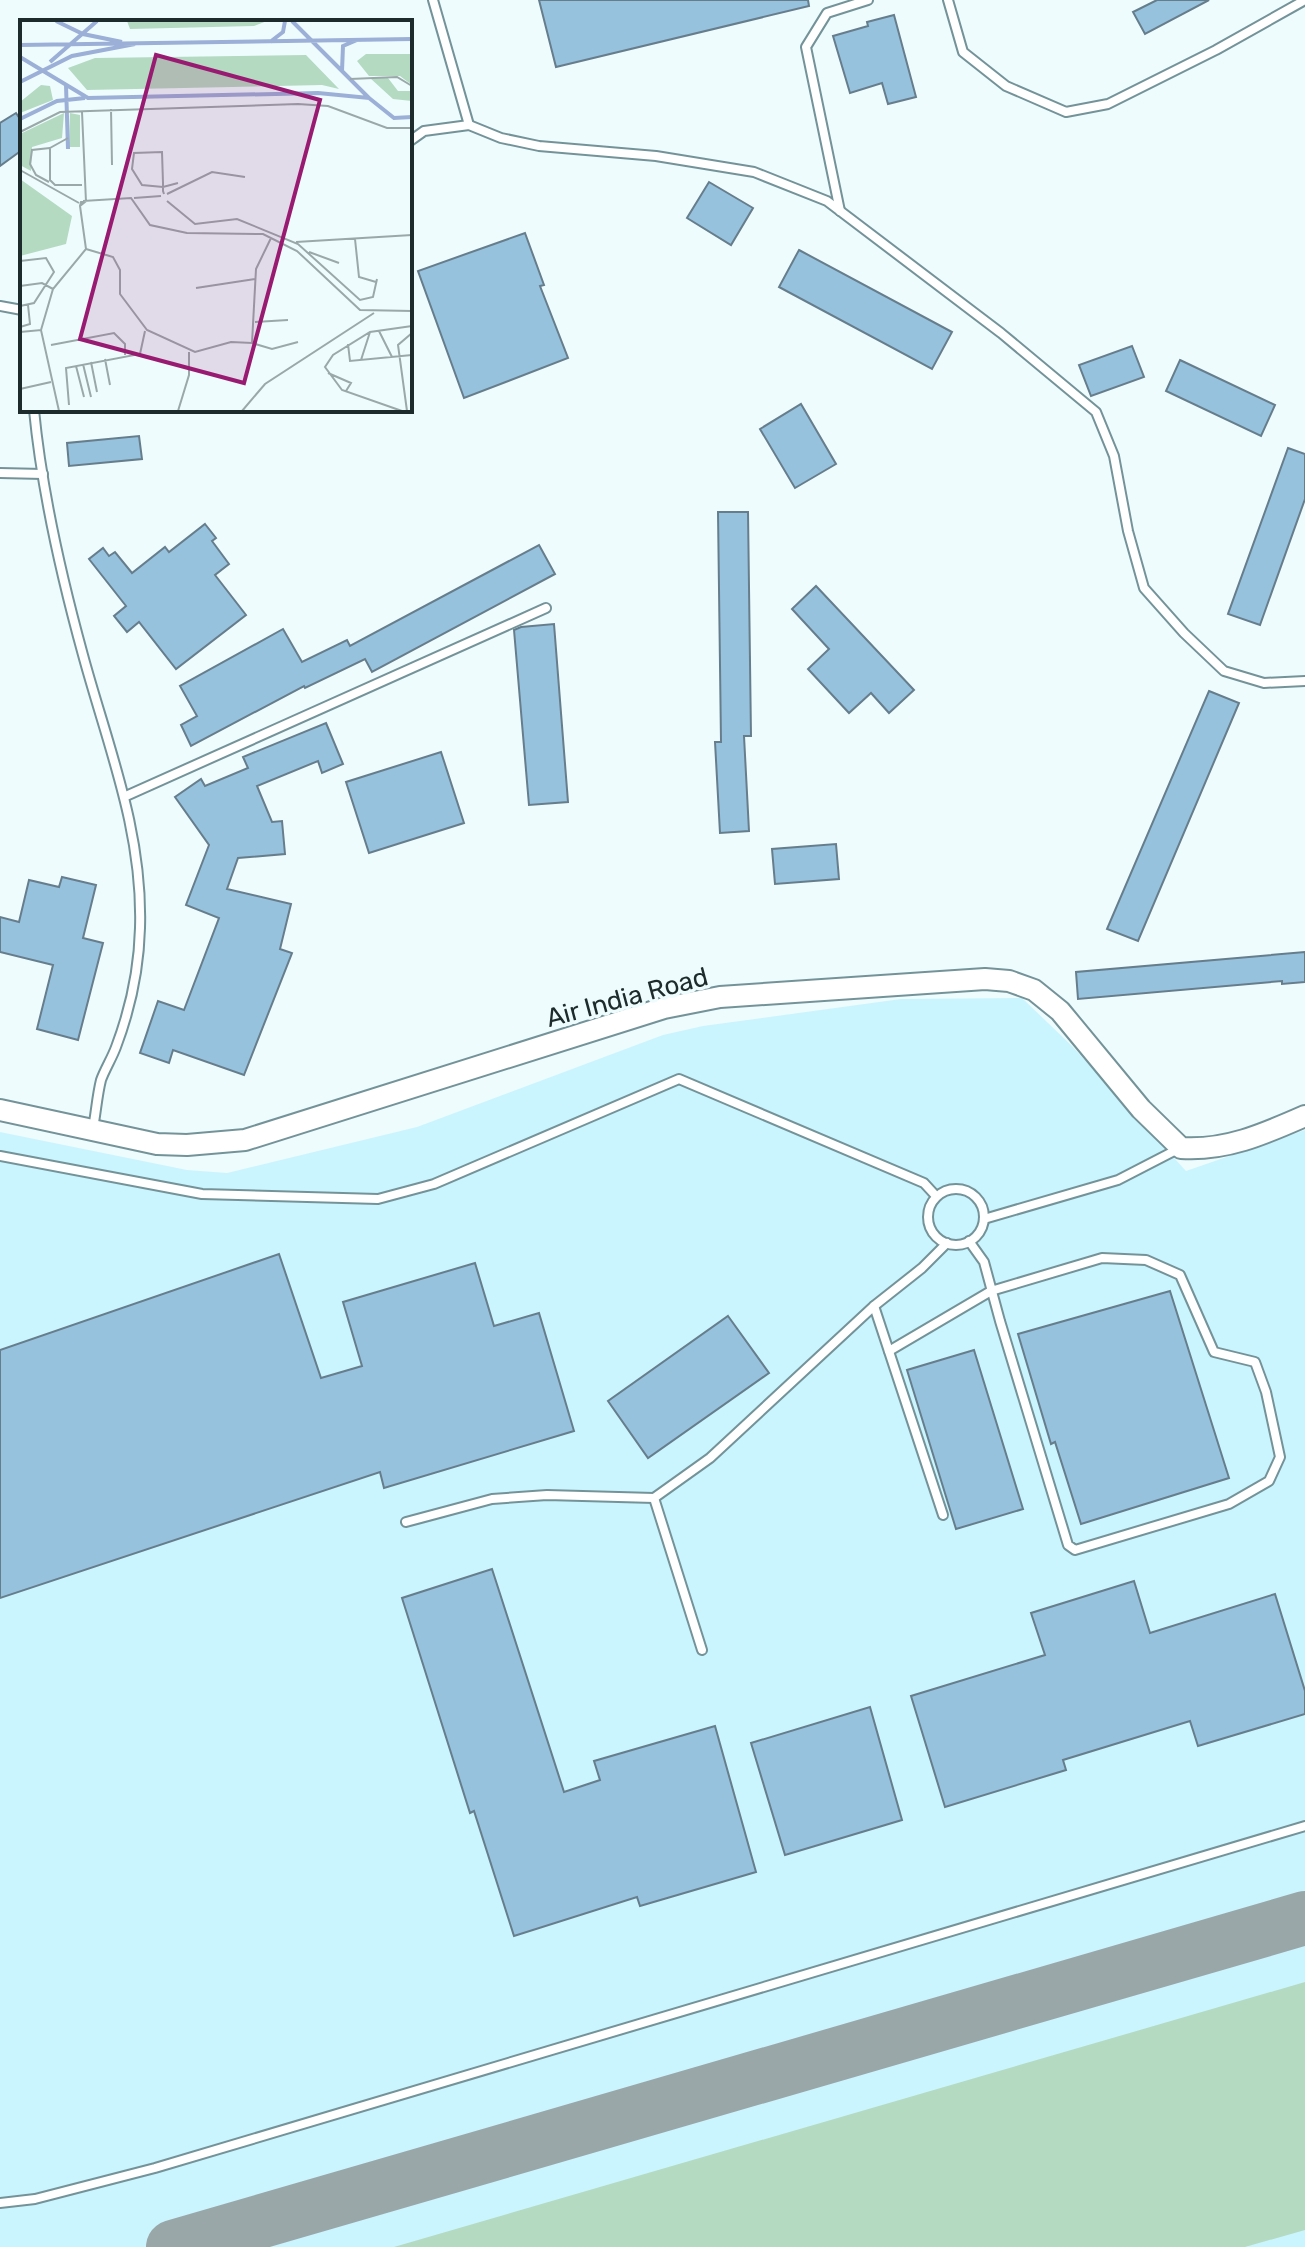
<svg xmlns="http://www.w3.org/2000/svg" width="1305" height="2247" font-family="Rubik,sans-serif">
	<rect width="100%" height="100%" fill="#eefcfe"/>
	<!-- built -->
	<polygon fill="#caf5fe" points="1022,998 1072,1046 1186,1171 1305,1130 1305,2247 0,2247 0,1132 187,1170 227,1173 417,1127 663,1035 703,1026 901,999"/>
	<!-- green -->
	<polygon fill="#b4dac1" points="1305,1982 1305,2230 1245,2247 394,2247"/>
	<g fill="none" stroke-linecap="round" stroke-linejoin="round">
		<!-- taxiway -->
		<polyline stroke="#9aa7a9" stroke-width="54" points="173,2247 1305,1918"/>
	</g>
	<!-- building -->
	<g fill="#96c2de" stroke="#667d8c" stroke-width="2">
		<polygon points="539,0 808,0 809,6 556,67"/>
		<polygon points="1157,0 1209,0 1145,34 1133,12"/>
		<polygon points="894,15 916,97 888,104 882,83 850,93 833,36 868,26 867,22"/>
		<polygon points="16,113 22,122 22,150 0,166 0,123"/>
		<polygon points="709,182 753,208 731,245 687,218"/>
		<polygon points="525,233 544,285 540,286 568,358 464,398 418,271"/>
		<polygon points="799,250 952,332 932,369 779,287"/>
		<polygon points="1132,346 1144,377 1091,396 1079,365"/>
		<polygon points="1180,360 1275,405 1261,436 1166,391"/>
		<polygon points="801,404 836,464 795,488 760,429"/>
		<polygon points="139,436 142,459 69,466 67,443"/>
		<polygon points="1288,448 1305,454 1305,499 1260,625 1228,614"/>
		<polygon points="718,512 748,512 751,736 744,736 749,831 720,833 715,742 721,742"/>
		<polygon points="205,524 216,538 212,541 229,564 215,575 246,615 176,669 139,622 127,632 114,616 126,606 89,559 103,548 109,556 115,552 132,573 165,547 169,552"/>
		<polygon points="539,545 555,574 372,672 365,659 305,688 304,686 191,746 181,725 197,716 180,686 283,629 302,662 347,640 350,646"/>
		<polygon points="816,586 914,690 889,713 871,693 849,713 808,669 829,649 792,609"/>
		<polygon points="554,624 568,802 529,805 514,630 521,627"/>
		<polygon points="1209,691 1239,703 1138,941 1107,929"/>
		<polygon points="326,723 343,764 322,773 318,761 257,786 272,822 282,821 285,854 238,858 227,889 291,904 280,949 292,953 244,1075 173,1050 169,1063 140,1053 158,1001 184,1010 219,918 186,905 209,845 175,797 201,779 205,786 248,768 243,757"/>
		<polygon points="441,752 464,823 369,853 346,782"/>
		<polygon points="836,844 839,879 775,884 772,849"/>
		<polygon points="62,877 96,885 83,938 103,943 78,1040 37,1029 53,965 0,952 0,917 19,922 29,880 59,887"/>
		<polygon points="1305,952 1305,982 1282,984 1282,981 1078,999 1076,972"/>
		<polygon points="279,1254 321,1378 362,1366 343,1302 475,1263 494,1326 539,1313 574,1431 384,1488 380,1472 0,1598 0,1350"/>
		<polygon points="1170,1291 1229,1478 1081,1524 1055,1442 1051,1444 1018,1334"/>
		<polygon points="728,1316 769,1373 648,1458 608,1401"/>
		<polygon points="974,1350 1023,1509 956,1529 907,1370"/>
		<polygon points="492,1569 564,1792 600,1780 594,1761 715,1726 756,1872 640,1906 637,1897 514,1936 474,1811 470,1813 402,1598"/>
		<polygon points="1134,1581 1150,1633 1275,1594 1305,1691 1305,1714 1198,1746 1190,1721 1063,1760 1066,1770 945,1807 911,1696 1045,1655 1031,1613"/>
		<polygon points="870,1707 902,1820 785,1855 751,1743"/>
	</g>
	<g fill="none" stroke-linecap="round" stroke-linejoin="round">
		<defs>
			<g id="service">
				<polyline points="433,0 469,125"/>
				<polyline points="948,0 963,52 1006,86 1066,112 1108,104 1216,50 1305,0"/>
				<polyline points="410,141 424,131 469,125 501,138 539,146 656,156 754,172 827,201 1001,333 1096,412 1114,456 1128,531 1144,588 1184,633 1224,671 1264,683 1305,681"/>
				<polyline points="840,211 806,47 827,13 868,0"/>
				<polyline points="0,306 22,310"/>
				<path d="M34 410C42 493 61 575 83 655 108 747 143 831 140 928 139 967 130 1010 116 1047 112 1058 105 1069 101 1080 97 1096 96 1113 93 1128"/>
				<polyline points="0,473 43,474"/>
				<polyline points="126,796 546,608"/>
				<polyline points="0,1156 202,1194 378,1199 434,1184 679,1079 924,1183 936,1196"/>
				<circle cx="956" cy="1217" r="28"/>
				<polyline points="984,1219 1118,1180 1180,1148"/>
				<polyline points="874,1306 943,1515"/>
				<polyline points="889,1351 991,1291 1102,1258 1146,1260 1180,1275 1214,1352 1255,1362 1266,1392 1280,1457 1269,1481 1229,1504 1075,1550 1068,1545 1000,1321 984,1262 969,1241"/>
				<polyline points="654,1498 702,1650"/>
				<polyline points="406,1522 492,1499 547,1495 654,1498 710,1458 874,1306 922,1268 947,1243"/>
				<polyline points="0,2203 35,2199 155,2168 1305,1826"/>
			</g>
			<path id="tertiary" d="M0 1110 157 1144 187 1145 245 1140 664 1008 720 997 985 979 1009 981 1034 990 1060 1011 1141 1109 1181 1148C1226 1151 1264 1134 1305 1116"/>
		</defs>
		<!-- service casing -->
		<use href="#service" stroke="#749399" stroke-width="12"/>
		<!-- tertiary casing -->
		<use href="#tertiary" stroke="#749399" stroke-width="24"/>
		<!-- service -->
		<use href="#service" stroke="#fff" stroke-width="8"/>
		<!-- tertiary -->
		<use href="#tertiary" stroke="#fff" stroke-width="20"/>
	</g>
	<g text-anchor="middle" stroke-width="7" stroke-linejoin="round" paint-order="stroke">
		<!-- street labels -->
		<g font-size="26" fill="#1e2b2d" stroke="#eefcfe">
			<text transform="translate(627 997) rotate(-15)" y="9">Air India Road</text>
		</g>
	</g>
	<!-- overview -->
	<g transform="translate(20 20)">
		<rect width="392" height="392" fill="#eefcfe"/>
		<path d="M107 1H247L234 6 110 9ZM346 34H391L392 65 380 56H349L337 41ZM286 35 319 69 302 65 67 70 48 48 75 38ZM350 58H368L378 71H392V81L373 79ZM21 65 30 66 33 80 0 93V82ZM44 93 42 118 12 127 11 151 0 145V114ZM50 93 60 95V127H49ZM0 159 52 196 46 224 0 236Z" fill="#b4dac1"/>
		<path fill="none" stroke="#9bafd7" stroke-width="4" d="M36 1 63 14 102 22M250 22 263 12 265 1M0 25 392 19M0 37 68 78 298 73 349 78 272 1M30 42 77 1M322 51 323 26 337 20M0 62 52 36 115 24M46 65 48 129M349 78 374 98 392 97M0 99 37 81 65 78"/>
		<path fill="none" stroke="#9ba8aa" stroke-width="2" d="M330 59 377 57 392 66M91 89 92 145M62 92 66 182M0 112 40 92 278 84 308 86 367 108H392M48 118 30 128V160L35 165H62M0 150 59 183M29 162 16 155 10 144 12 130 30 128M144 174 143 171V163L142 132 114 133 112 149 122 165 143 167 158 163M147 174 192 152 225 157M114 178 141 176M63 181 111 178 130 205 167 213 243 214 277 231 340 290 392 291M147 181 175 204 217 199 278 224 340 280 353 277 357 259M335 219 339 257 356 262M276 222 392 215M66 229 93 237 100 250V274L127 310 175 332 211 322 232 323 236 249 251 218M289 232 319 243M0 241 26 238 34 252 14 283 0 286M0 266 22 263 33 269M176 268 235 259M235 302 268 300M0 307 10 304 8 285M21 310 33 269 66 229 60 186 65 182H61L60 186M359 311 372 337M0 312 21 310 39 391M232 323 252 329 278 322M328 324 330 341 392 335M31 325 94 313 105 324V335M85 339 90 365M341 340 350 312M71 342 77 372M63 344 71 377M56 346 64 377M308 353 331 363 326 371M0 369 31 362M49 385 46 348 120 334 125 311M158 391 169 355V332M222 391 245 364 354 293M382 391 322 370 305 347 313 335 350 312 392 306M387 391 378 325 392 313"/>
		<path fill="#991b71" fill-opacity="0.15" stroke="#991b71" stroke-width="4" d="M136 35 300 80 224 363 60 319Z"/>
		<rect width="392" height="392" fill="none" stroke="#1e2b2d" stroke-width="4"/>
	</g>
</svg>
